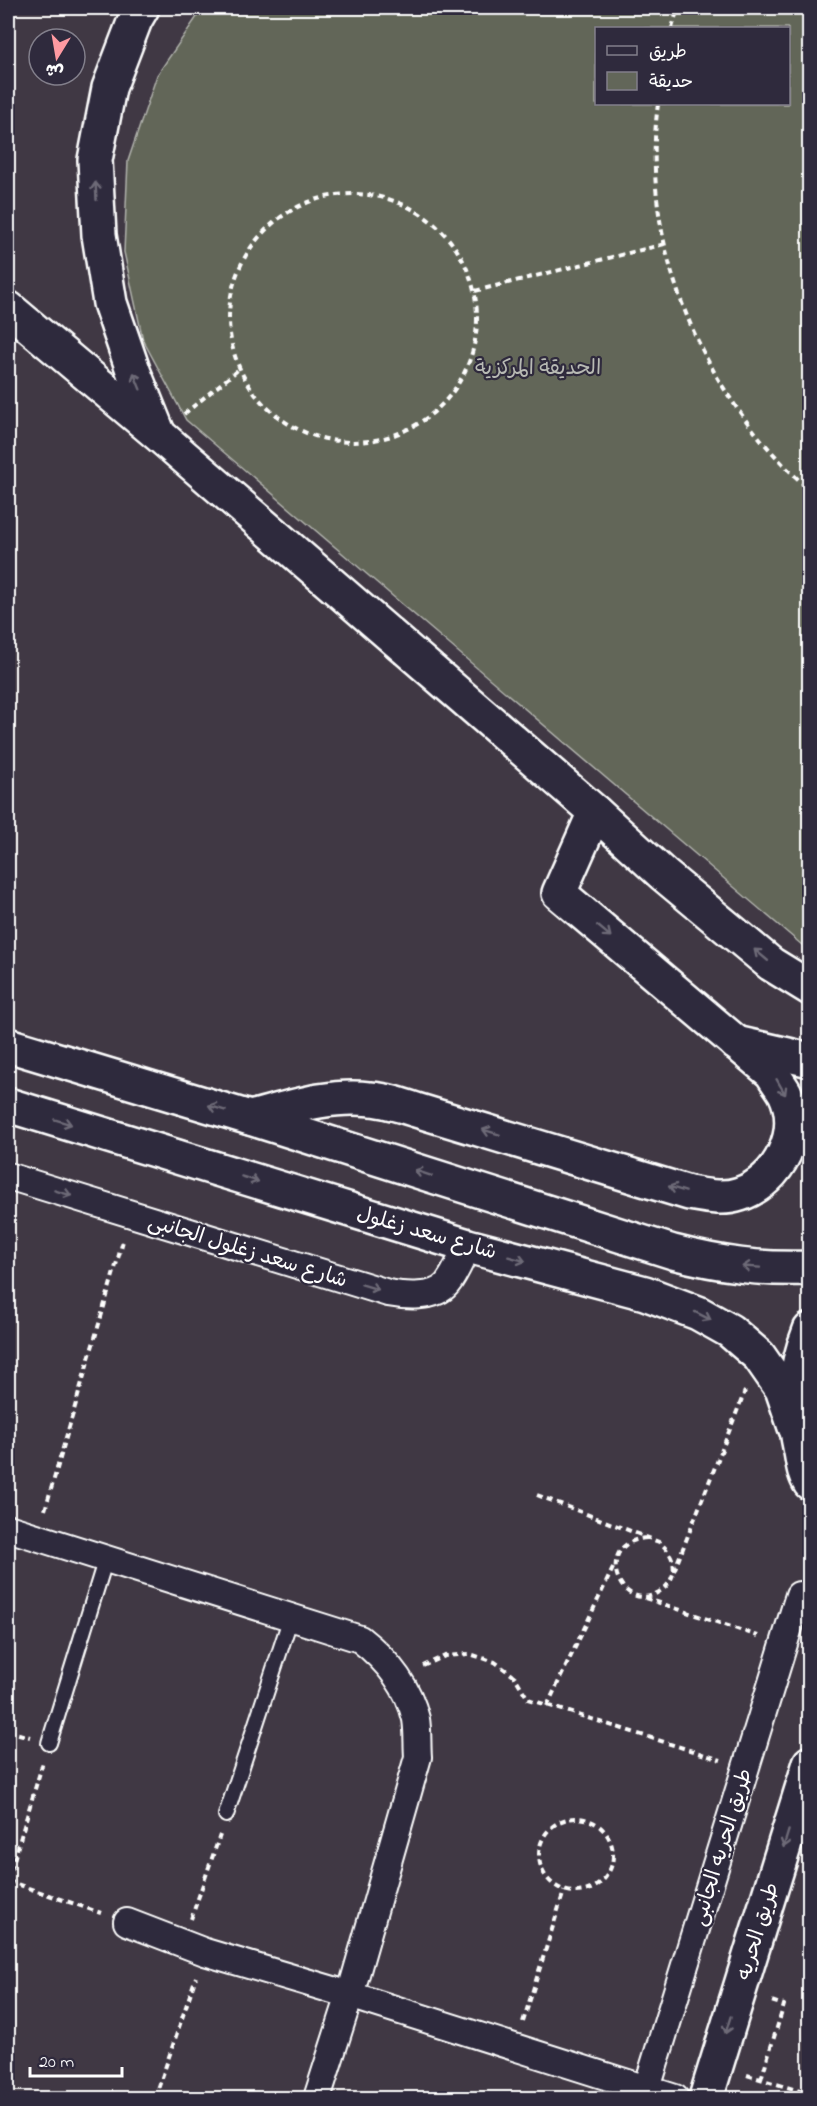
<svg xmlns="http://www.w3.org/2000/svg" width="817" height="2106" font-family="'Indie Flower','Playpen Sans Arabic',sans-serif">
	<rect width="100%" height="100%" fill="#403844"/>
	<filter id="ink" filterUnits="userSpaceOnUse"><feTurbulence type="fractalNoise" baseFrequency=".0167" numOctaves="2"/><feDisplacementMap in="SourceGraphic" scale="12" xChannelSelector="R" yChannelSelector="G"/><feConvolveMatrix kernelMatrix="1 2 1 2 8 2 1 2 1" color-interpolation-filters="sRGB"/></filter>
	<g filter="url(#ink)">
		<!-- green -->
		<path fill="#626659" stroke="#b0b2ac" stroke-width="1.5" fill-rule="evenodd" d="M203 8H809V951L186 420 143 340 124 252 128 161 157 75ZM596 28H788V104H596Z"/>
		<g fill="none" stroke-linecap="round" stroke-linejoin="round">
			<defs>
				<g id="service">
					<polyline points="49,1743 106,1558"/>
					<polyline points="226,1815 291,1617"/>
				</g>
				<g id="minor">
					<path d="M8 1176 388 1293C404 1296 435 1299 447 1284 456 1273 461 1258 468 1246"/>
					<path d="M8 1528 360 1639C387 1660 408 1685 416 1719 418 1731 417 1745 418 1757L350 1995 317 2098"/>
					<polyline points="127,1922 205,1952 350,1995 675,2098"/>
					<polyline points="644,2098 799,1595"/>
				</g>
				<g id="tertiary">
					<polyline points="142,8 135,20 109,88 95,160 99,235 110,303 134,373 157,430"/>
					<polyline points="8,308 159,435 595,812 664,875 771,964 810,988"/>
					<path d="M250 1118C289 1108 330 1094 370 1099 386 1100 401 1105 416 1110L689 1193C706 1196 723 1200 740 1194 779 1181 804 1132 785 1093 781 1086 776 1080 772 1073L559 893 595 812"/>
					<polyline points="706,2098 810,1763"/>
				</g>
				<g id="secondary">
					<polyline points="736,1043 810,1060"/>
					<path d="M8 1045 250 1118 673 1252C720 1264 761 1270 810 1268"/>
					<polyline points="8,1105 468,1246 645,1293 698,1313 730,1331 759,1356 782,1389 795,1427"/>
					<path d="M810 1330C793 1373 791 1407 801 1452 803 1462 804 1474 810 1483"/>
				</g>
			</defs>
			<!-- service casing -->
			<use href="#service" stroke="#fff" stroke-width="18"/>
			<!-- minor casing -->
			<use href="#minor" stroke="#fff" stroke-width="30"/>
			<!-- tertiary casing -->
			<use href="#tertiary" stroke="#fff" stroke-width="38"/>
			<!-- secondary casing -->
			<use href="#secondary" stroke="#fff" stroke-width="38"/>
			<!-- path -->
			<g stroke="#fff" stroke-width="4" stroke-dasharray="6 4.5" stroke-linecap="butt">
				<polyline points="672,28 678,8"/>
				<path d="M658 104C639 247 703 396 810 490"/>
				<circle cx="353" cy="318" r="124"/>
				<polyline points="475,291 665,244"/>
				<polyline points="184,414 239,369"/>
				<path d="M537 1495 659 1542C669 1550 676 1561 673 1574 670 1584 664 1590 655 1594 617 1612 593 1540 648 1538"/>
				<polyline points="45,1510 123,1241"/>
				<polyline points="674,1571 745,1391"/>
				<polyline points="645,1598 758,1636"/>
				<polyline points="423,1666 445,1656 470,1654 495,1662 515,1677 528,1699 721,1760"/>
				<polyline points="547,1706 615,1564"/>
				<polyline points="8,1731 30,1737"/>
				<circle cx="576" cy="1855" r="37"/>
				<polyline points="8,1880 43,1762"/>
				<polyline points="8,1881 101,1913"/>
				<polyline points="191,1919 220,1835"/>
				<polyline points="523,2022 564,1891"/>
				<polyline points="747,2075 810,2094"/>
				<polyline points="761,2079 784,2005 768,2000"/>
				<polyline points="155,2098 196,1977"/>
			</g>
			<!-- service -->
			<use href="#service" stroke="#2f2a3d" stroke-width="14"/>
			<!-- minor -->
			<use href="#minor" stroke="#2f2a3d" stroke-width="26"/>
			<!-- tertiary -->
			<use href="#tertiary" stroke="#2f2a3d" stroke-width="33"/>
			<!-- secondary -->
			<use href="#secondary" stroke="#2f2a3d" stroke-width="33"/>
		</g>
		<!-- one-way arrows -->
		<defs><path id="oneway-shaft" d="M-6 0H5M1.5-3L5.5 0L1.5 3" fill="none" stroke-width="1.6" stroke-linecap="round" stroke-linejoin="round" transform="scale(1.5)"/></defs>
		<g stroke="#6d6a77">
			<use href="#oneway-shaft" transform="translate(96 191) rotate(-93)"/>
			<use href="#oneway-shaft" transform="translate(137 381) rotate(-112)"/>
			<use href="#oneway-shaft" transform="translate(604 931) rotate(40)"/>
			<use href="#oneway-shaft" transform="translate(761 955) rotate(-140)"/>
			<use href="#oneway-shaft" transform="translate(781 1087) rotate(60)"/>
			<use href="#oneway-shaft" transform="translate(217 1108) rotate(-163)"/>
			<use href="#oneway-shaft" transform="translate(63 1122) rotate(17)"/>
			<use href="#oneway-shaft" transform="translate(491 1132) rotate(-163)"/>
			<use href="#oneway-shaft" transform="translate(423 1173) rotate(-162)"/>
			<use href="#oneway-shaft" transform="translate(250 1179) rotate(17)"/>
			<use href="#oneway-shaft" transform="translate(677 1189) rotate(-163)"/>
			<use href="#oneway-shaft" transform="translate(63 1193) rotate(17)"/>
			<use href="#oneway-shaft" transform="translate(517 1259) rotate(15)"/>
			<use href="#oneway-shaft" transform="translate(751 1267) rotate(-176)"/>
			<use href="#oneway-shaft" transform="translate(370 1287) rotate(17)"/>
			<use href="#oneway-shaft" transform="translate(703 1316) rotate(27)"/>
			<use href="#oneway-shaft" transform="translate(786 1839) rotate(107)"/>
			<use href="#oneway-shaft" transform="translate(728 2025) rotate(107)"/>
		</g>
	</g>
	<g text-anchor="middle" stroke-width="4.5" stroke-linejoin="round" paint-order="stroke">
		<!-- park labels -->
		<g font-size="21" fill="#b8bab4" stroke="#2f2a3d">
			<text x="538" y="374">الحديقة المركزية</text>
		</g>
		<!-- street labels -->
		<g font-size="21" fill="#fff" stroke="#2f2a3d">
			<text transform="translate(427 1232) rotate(16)" y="7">شارع سعد زغلول</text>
			<text transform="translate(248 1250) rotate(17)" y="7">شارع سعد زغلول الجانبى</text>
			<text transform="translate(721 1847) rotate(-73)" y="7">طريق الحريه الجانبى</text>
			<text transform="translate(757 1931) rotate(-73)" y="7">طريق الحريه</text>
		</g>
	</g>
	<!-- margin -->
	<rect width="817" height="2106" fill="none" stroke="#2f2a3d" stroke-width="30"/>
	<rect x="15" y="15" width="787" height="2076" fill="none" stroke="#fff" stroke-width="2" filter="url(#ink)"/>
	<!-- legend -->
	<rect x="595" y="27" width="195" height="78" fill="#2f2a3d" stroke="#827f8b" stroke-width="1.5"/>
	<rect x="607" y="46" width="30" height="9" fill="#2f2a3d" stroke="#827f8b" stroke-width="1.5"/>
	<text x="649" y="57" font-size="18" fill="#ffffff">طريق</text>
	<rect x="607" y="72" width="30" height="18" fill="#626659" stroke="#827f8b" stroke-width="1.5"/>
	<text x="649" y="87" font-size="18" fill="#ffffff">حديقة</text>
	<!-- north arrow -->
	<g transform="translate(57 57) rotate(191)"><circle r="28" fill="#2f2a3d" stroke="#827f8b" stroke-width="1.5"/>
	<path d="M0-4.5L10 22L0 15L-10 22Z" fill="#ff9aa2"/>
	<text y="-9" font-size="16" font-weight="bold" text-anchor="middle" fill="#ffffff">ش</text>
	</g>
	<!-- scale -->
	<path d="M30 2067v9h92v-9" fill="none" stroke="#ffffff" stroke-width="3"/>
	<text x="39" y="2067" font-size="18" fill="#ffffff" stroke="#2f2a3d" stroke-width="4.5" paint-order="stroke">20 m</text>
</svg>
